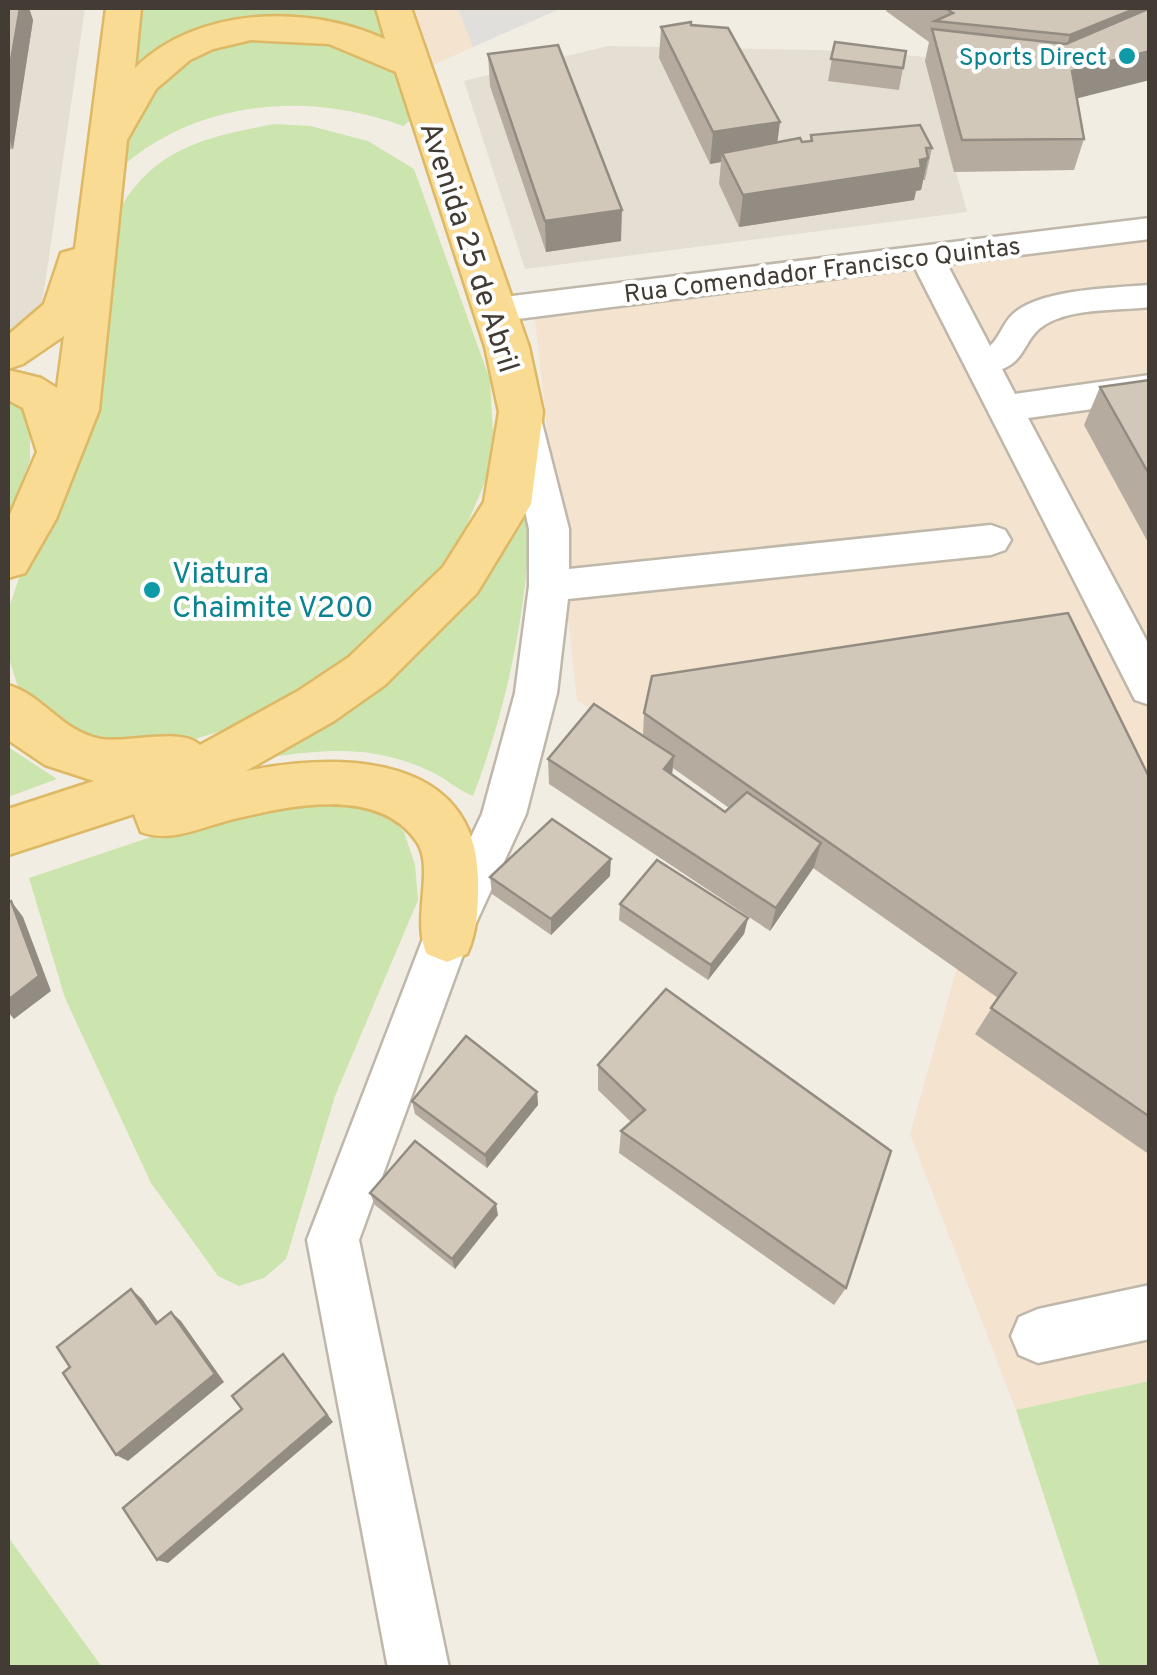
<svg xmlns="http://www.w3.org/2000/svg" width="1157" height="1675" font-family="Overpass,sans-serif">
	<rect width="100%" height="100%" fill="#f1ede3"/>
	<!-- residential -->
	<g fill="#e5ded2">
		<polygon points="8,8 85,8 41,311 8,343"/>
		<polygon points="608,46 861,51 925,57 967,212 525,269 464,81"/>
	</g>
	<!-- commercial -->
	<g fill="#f3e3cf">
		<polygon points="410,8 559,8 431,66"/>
		<polygon points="1149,239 1149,1381 1016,1410 910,1134 957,968 577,700 535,319"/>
	</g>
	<!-- green -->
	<g fill="#cce4ad">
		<path d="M139 8H377L412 119 403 126C306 90 193 100 115 173L130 99Z"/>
		<path d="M274 124 310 126 368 141 414 169 490 380 493 432 485 482 459 543 411 608 339 670 254 721 185 742 119 751 53 726 17 684 8 655V611L20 575 51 525 113 222C148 150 201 138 274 124Z"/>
		<polygon points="8,400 30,413 30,460 8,517"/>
		<path d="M523 518 530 524C526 615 506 711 473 796 458 790 446 779 432 772 375 745 331 749 270 757Z"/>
		<polygon points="8,747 57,779 8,797"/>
		<path d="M336 800 385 812 404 832 415 865 418 900 335 1096 286 1259 264 1278 239 1286 218 1276 151 1183 65 998 29 878C128 845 232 804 336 800Z"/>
		<polygon points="1149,1381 1149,1667 1100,1667 1016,1410"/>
		<polygon points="8,1537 102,1667 8,1667"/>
	</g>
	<!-- parking -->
	<polygon fill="#e1dfdc" points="458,8 562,8 473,47"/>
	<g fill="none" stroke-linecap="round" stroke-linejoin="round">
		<defs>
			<g id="minor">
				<path d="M1150 218V239L947 264 990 346C1000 337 1003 323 1013 314 1040 289 1113 288 1150 285V307C1117 311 1065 307 1039 329 1024 342 1024 361 1002 369L1015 394 1150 375V401L1028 418 1150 647V705L1135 700 915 268 495 322 483 318 478 310 483 302 495 298Z"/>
				<polygon points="522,402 535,406 540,415 569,529 569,569 991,525 1005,530 1011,540 1005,550 991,555 568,599 557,693 526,814 470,936 359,1240 449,1668 388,1668 307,1240 424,936 482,814 515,693 529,586 529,529 504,415 509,406"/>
				<polygon points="1150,1285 1150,1339 1038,1363 1019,1355 1011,1336 1019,1317 1038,1309"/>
			</g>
			<path id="major" d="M106 8H141L135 68C198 6 308 4 385 39L376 8H411L529 347 543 412 531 504 477 593 385 685 334 721 246 771C339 752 476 753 478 879 478 905 478 930 467 954L447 962 427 954C411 921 435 868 417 842 378 784 285 807 230 820 199 828 170 843 141 832L134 814 8 855V809L94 781 45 765 8 740V685C43 695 62 732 101 739 130 743 181 727 200 745L298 691 349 657 443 567 484 502 499 412 485 347 396 72 329 44 251 40 213 49 190 60 156 89 127 140 99 410 56 519 25 573 8 578V519L37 452 23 408 8 400V370L41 378 57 388 64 336 23 364 8 369V335L44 304 61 253 75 249Z"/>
		</defs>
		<!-- minor casing -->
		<use href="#minor" stroke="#bfb7aa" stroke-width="5"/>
		<!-- major casing -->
		<use href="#major" stroke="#ddb865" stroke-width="5"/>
		<!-- minor -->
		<use href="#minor" fill="#fff" fill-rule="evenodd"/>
		<!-- major -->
		<use href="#major" fill="#f9db94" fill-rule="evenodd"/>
	</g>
	<!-- wall -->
	<g fill="#b5ac9f" fill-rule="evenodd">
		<polygon points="8,8 29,8 33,20 13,149 8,149"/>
		<polygon points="887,8 1150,8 1077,99 1084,139 1074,170 954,172 925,61 929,42 886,11"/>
		<polygon points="691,25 777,143 810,141 811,135 932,148 925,180 923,180 921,190 916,191 914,200 739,227 719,184 721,162 710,164 659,58 661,27"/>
		<polygon points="835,42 906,51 899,90 828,81"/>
		<polygon points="488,54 621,241 546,252 490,86"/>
		<polygon points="1150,380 1150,546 1084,425 1100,387"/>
		<path d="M644 713 1150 779V1155L975 1034 998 998 813 868 770 931 549 784 548 759 643 736ZM673 768 729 808 725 812 672 775Z"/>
		<polygon points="610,876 551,935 492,894 490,877"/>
		<polygon points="620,904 748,918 744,934 708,980 619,920"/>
		<polygon points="598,1065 846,1288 834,1305 619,1153 621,1131 631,1122 598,1090"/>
		<polygon points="537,1092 538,1105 487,1168 415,1114 412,1101"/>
		<polygon points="370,1193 498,1215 455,1269 375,1205"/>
	</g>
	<!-- shaded-wall -->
	<g fill="#938c82">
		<polygon points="20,8 29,8 33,20 13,149 8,135 8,78"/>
		<polygon points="1137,8 1150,8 1058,75 1070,35"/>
		<polygon points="1150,51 1150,80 1063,102 1072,71"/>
		<polygon points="780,122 776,153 722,153 721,162 710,164 713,132"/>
		<polygon points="928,158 921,190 916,191 914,200 739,227 743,195"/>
		<polygon points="622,210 621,241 546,252 545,221"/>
		<polygon points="674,756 671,782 664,769"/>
		<polygon points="821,843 814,867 770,931 776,908"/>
		<polygon points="611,859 610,876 551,935 551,919"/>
		<polygon points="11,901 23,917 51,991 14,1019 8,1012"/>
		<polygon points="748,918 744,934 708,980 711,965"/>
		<polygon points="537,1092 538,1105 487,1168 485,1155"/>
		<polygon points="496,1204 498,1215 455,1269 452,1259"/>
		<polygon points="131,1289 142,1299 166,1333 156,1324"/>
		<polygon points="171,1312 181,1321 224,1382 128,1461 116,1455"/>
		<polygon points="283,1354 333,1422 168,1563 157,1560"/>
	</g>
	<!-- building -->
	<g fill="#d2c8b9" stroke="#938c82" stroke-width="2.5">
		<polygon points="8,8 20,8 8,78"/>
		<polygon points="945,8 1137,8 1070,35 935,21 953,13"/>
		<polygon points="1150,8 1150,51 1072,71 1084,139 962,140 932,29 1066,44"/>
		<polygon points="691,22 691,25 728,28 780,122 713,132 661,27"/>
		<polygon points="835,42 906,51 903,68 831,59"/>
		<polygon points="558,45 622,210 545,221 488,54"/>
		<polygon points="920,125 932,148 926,148 928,158 920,160 921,168 743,195 722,153 800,138 802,142 812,141 811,135"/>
		<polygon points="1150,380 1150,476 1100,387"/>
		<polygon points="1068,613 1150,779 1150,1117 991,1008 1016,973 644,713 652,676"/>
		<polygon points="594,704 674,756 664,769 725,812 747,792 821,843 776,908 548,759"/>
		<polygon points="552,819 611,859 551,919 490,877"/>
		<polygon points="657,860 748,918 711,965 620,904"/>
		<polygon points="11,901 39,976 8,1000 8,902"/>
		<polygon points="666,989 891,1151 846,1288 621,1131 645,1110 598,1065"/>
		<polygon points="466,1036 537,1092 485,1155 412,1101"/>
		<polygon points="415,1141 496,1204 452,1259 370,1193"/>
		<polygon points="131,1289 156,1324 171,1312 215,1374 116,1455 63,1373 70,1367 57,1347"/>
		<polygon points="283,1354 327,1415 157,1560 123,1508 242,1409 232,1396"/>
	</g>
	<!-- markers -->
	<g fill="#0f9aa8" stroke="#fff" stroke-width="4">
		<circle cx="1127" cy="56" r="10"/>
		<circle cx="152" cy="590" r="10"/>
	</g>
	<g text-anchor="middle" stroke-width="8" stroke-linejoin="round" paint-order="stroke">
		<!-- far-culture labels -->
		<g font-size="25" fill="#0d838f" stroke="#fff" text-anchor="end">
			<text x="1107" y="65">Sports Direct</text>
		</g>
		<!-- far-street labels -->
		<g font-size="25" fill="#423c34" stroke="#fff">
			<text transform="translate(822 269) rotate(-7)" y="9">Rua Comendador Francisco Quintas</text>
		</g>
		<!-- street labels -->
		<g font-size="30" fill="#423c34" stroke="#fff">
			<text transform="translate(470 247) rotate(72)" y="10">Avenida 25 de Abril</text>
		</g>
		<!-- culture labels -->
		<g font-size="30" fill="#0d838f" stroke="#fff" text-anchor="start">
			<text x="172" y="583">Viatura<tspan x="172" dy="34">Chaimite V200</tspan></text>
		</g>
	</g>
	<!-- border -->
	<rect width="1157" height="1675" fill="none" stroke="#423c34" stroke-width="20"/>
</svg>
